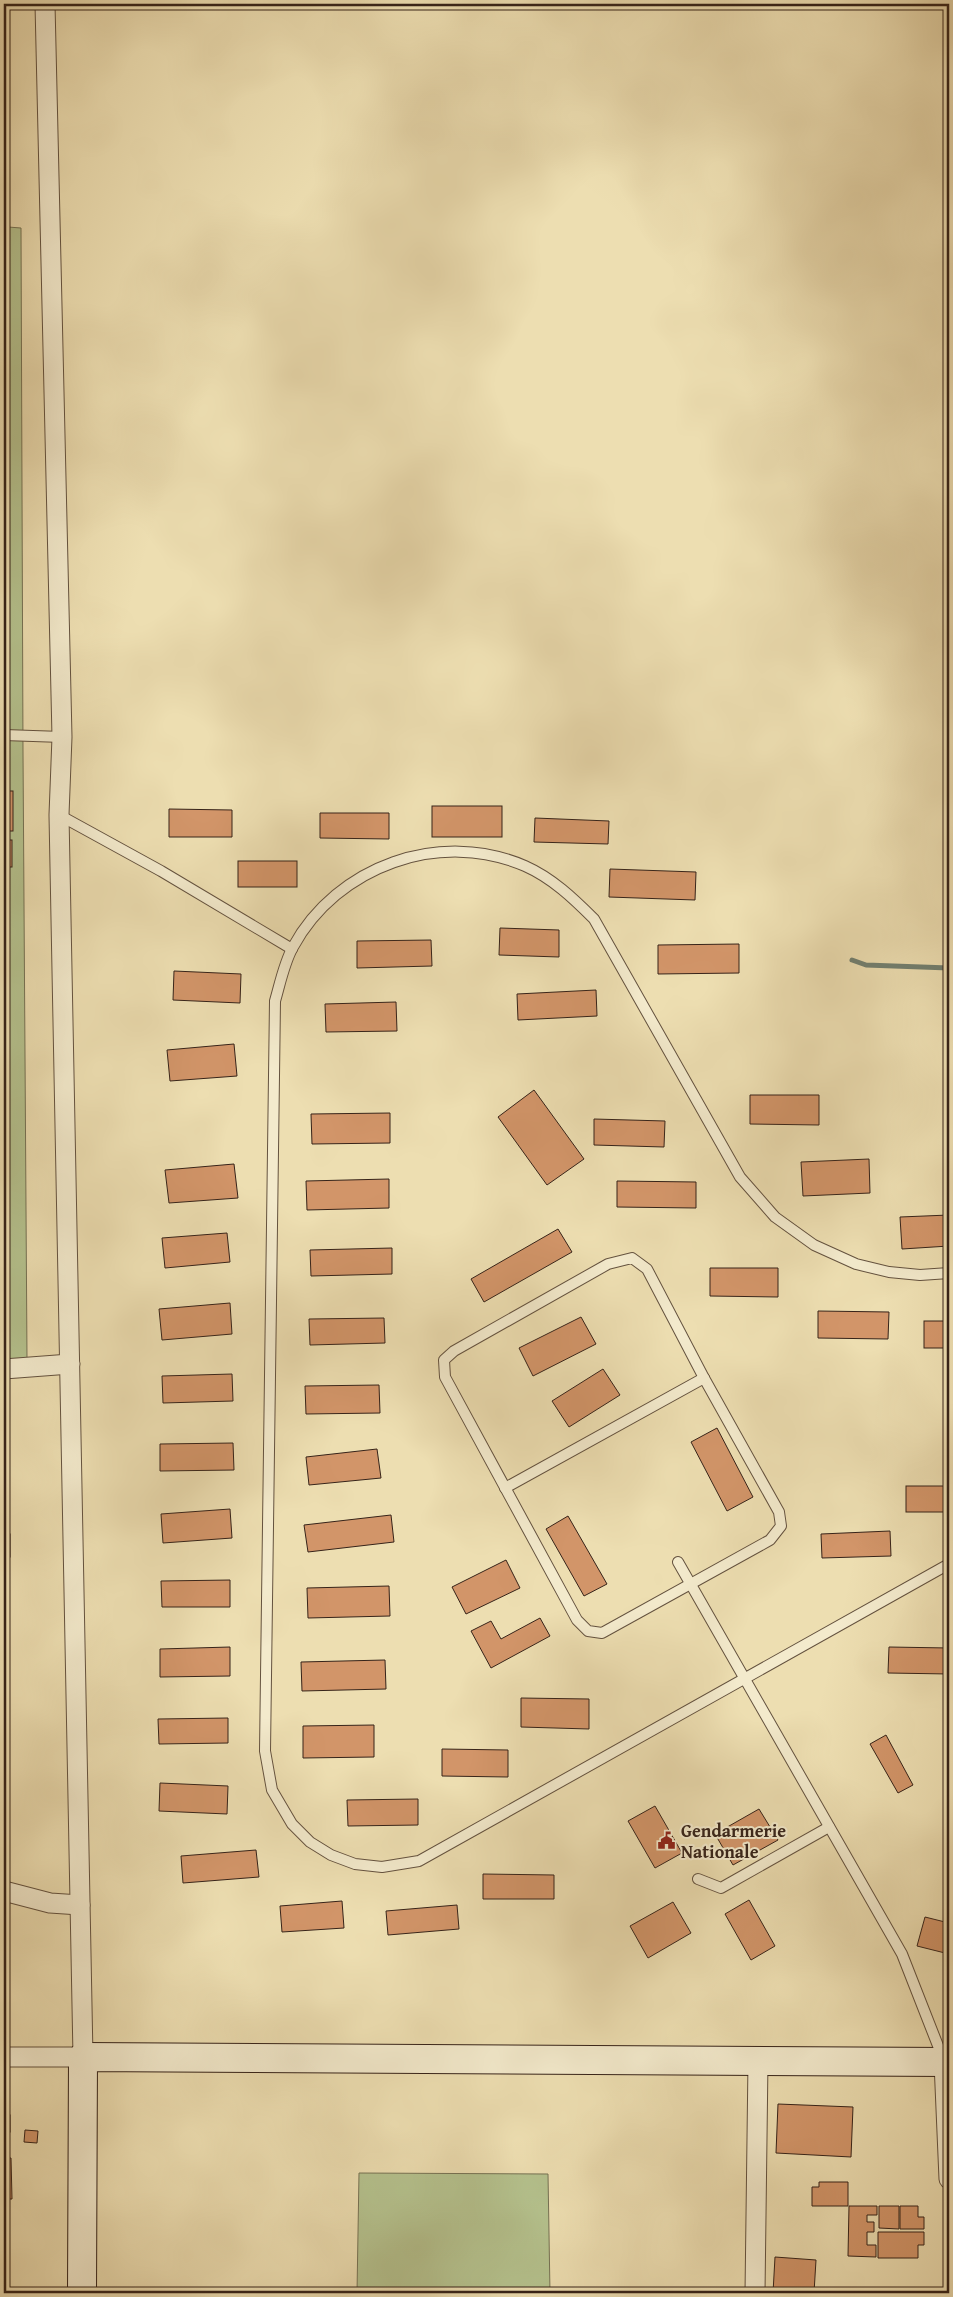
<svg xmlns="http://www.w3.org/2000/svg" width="953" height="2297" font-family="'Gentium Book Plus',serif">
	<rect width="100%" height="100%" fill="#eddeb1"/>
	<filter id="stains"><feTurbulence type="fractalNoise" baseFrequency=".004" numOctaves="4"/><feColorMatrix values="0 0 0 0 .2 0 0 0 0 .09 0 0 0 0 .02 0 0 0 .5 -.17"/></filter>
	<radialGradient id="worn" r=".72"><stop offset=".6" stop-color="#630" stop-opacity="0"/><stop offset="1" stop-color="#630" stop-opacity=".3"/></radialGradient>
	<!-- green -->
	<g fill="#b5c28e" stroke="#767254">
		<polygon points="4,4 8,4 8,227 21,228 23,751 27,1359 4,1360"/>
		<polygon points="359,2173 548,2174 550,2293 357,2293"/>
	</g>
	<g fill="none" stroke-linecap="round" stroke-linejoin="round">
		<!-- stream -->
		<polyline stroke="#717f70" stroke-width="5" points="852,960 866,965 949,968"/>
	</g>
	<!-- building -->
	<g fill="#d29569" stroke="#362319">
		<rect x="4" y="791" width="9" height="40"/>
		<rect x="432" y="806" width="70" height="31"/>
		<polygon points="169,809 232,810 232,837 169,837"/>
		<polygon points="320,813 389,813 389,839 320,838"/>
		<polygon points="535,818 609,821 608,844 534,842"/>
		<rect x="4" y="840" width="8" height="27"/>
		<rect x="238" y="861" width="59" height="26"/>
		<polygon points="610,869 696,872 695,900 609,897"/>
		<polygon points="500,928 559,930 559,957 499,955"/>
		<polygon points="431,940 432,966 357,968 357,941"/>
		<polygon points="739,944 739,973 658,974 658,945"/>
		<polygon points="174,971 241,974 240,1003 173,1000"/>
		<polygon points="596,990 597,1016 518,1020 517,994"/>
		<polygon points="396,1002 397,1031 326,1032 325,1004"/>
		<polygon points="234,1044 237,1076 170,1081 167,1050"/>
		<polygon points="534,1090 584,1159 547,1185 498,1117"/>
		<polygon points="750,1095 819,1095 819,1125 750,1124"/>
		<polygon points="390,1113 390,1143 312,1144 311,1114"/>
		<polygon points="594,1119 665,1121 664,1147 594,1145"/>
		<polygon points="869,1159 870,1193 803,1196 801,1162"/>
		<polygon points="234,1164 238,1198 169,1203 165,1170"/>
		<polygon points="389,1179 389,1208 307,1210 306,1181"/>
		<polygon points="617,1181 696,1182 696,1208 617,1207"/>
		<polygon points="949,1215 949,1246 902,1249 900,1217"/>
		<polygon points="558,1229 572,1252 484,1302 471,1279"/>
		<polygon points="227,1233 230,1262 165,1268 162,1238"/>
		<polygon points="392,1248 392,1274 311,1276 310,1250"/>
		<polygon points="710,1268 778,1268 778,1297 710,1296"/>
		<polygon points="230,1303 232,1334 162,1340 159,1309"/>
		<polygon points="818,1311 889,1312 888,1339 818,1338"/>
		<polygon points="581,1317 596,1344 533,1376 519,1348"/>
		<polygon points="384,1318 385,1343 310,1345 309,1319"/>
		<rect x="924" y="1321" width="25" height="27"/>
		<polygon points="603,1369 620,1395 569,1427 552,1401"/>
		<polygon points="232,1374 233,1401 163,1403 162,1376"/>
		<polygon points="379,1385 380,1413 306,1414 305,1386"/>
		<polygon points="717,1428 753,1497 727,1511 691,1442"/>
		<polygon points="233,1443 234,1470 160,1471 160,1444"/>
		<polygon points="377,1449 381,1478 309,1485 306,1457"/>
		<rect x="906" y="1486" width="43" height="26"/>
		<polygon points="230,1509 232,1538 163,1543 161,1514"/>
		<polygon points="391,1515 394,1542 308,1552 304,1525"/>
		<polygon points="568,1516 607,1584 584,1596 546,1529"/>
		<polygon points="890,1531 891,1556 822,1558 821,1534"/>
		<rect x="4" y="1534" width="6" height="23"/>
		<polygon points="506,1560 520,1588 466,1614 452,1587"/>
		<polygon points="230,1580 230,1607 162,1607 161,1581"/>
		<polygon points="389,1586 390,1616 308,1618 307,1588"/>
		<polygon points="540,1618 550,1636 491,1668 471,1631 491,1621 501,1639"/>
		<polygon points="230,1647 230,1676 160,1677 160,1649"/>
		<polygon points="889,1647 949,1648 949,1674 888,1673"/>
		<polygon points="4,1658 6,1658 7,1701 4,1701"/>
		<polygon points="385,1660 386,1689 302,1691 301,1662"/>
		<polygon points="521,1698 589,1699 589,1729 521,1727"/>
		<polygon points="228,1718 228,1743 159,1744 158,1719"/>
		<polygon points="374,1725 374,1757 303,1758 303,1726"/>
		<polygon points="886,1735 913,1785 898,1793 870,1744"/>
		<polygon points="442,1749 508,1750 508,1777 442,1776"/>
		<polygon points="160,1783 228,1786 227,1814 159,1811"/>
		<polygon points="418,1799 418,1825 348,1826 347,1800"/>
		<polygon points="655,1806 682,1853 655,1868 628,1821"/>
		<polygon points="759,1809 778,1840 733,1865 715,1834"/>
		<polygon points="256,1850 259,1877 183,1883 181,1856"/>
		<polygon points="483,1874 554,1875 554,1899 483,1899"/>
		<polygon points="749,1900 775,1946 751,1960 725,1914"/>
		<polygon points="342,1901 344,1928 282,1932 280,1906"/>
		<polygon points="673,1902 691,1933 648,1958 630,1926"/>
		<polygon points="457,1905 459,1929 388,1935 386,1911"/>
		<polygon points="925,1917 949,1923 949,1954 917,1946"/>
		<polygon points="778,2104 853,2107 851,2157 776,2153"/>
		<rect x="4" y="2115" width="6" height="17"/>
		<polygon points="25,2130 38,2131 37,2143 24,2142"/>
		<polygon points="4,2158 11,2158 12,2199 4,2199"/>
		<polygon points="819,2182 848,2182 848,2206 812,2206 812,2187 819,2187"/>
		<polygon points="849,2206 877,2206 877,2215 867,2215 867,2222 874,2222 874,2232 867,2232 867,2245 876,2245 876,2257 848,2256"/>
		<polygon points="879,2206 899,2206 899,2229 879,2228"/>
		<polygon points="900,2206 918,2206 918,2217 924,2217 924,2229 900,2229"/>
		<polygon points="878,2232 924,2232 924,2245 918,2245 918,2258 878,2258"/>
		<polygon points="775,2257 816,2260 814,2293 773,2293"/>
	</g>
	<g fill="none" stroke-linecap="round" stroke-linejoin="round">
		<defs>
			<g id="lane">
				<polyline points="4,735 62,737"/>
				<polyline points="59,815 161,871 292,949"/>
				<polygon points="632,1258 647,1269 704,1378 779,1512 781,1526 770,1540 602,1633 588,1631 577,1620 445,1377 444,1360 454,1351 608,1264"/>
				<path d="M949 1273 920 1275 889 1272 856 1264 814 1245 775 1217 740 1177 594 919C573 898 552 878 525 866 440 829 337 866 293 947 284 963 280 984 275 1001L265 1751 272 1790 292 1824 310 1842 331 1855 355 1864 382 1867 419 1861 949 1564"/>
				<polyline points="505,1488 704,1378"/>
				<polyline points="678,1562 902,1954 944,2061"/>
				<polyline points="698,1879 721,1888 829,1827"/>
			</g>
			<g id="street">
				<polyline points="4,1369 70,1364"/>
				<polyline points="4,1891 50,1903 80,1905"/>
				<polyline points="4,2057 83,2057 59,815 62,737 45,4"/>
				<polyline points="944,2062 949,2179"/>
				<polyline points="755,2293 758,2061"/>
			</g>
			<polyline id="secondary" points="82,2293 83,2057 949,2062"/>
		</defs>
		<!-- lane casing -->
		<use href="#lane" stroke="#64523f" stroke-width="12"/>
		<!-- street casing -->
		<use href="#street" stroke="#64523f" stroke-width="21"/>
		<!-- secondary casing -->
		<use href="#secondary" stroke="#362319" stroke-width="30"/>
		<!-- path -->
		<polyline stroke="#362319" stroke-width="3" stroke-dasharray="1 2.5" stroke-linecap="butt" points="948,181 949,180"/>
		<!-- lane -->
		<use href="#lane" stroke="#f3eacc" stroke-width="10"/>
		<!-- street -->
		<use href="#street" stroke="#f3eacc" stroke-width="19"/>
		<!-- secondary -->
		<use href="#secondary" stroke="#f3eacc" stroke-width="28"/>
	</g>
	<!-- icons -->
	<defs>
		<symbol id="civic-bare" viewBox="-9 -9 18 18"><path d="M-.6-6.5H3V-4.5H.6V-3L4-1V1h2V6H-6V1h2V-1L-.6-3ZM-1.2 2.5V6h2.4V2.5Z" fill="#8f2418" stroke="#f3eacc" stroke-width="2.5" paint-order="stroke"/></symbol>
	</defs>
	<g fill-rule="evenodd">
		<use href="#civic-bare" x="654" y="1828" width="25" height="25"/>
	</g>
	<g text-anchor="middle" stroke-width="4" stroke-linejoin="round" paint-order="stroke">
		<!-- poi labels -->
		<g font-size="18" font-weight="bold" fill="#362319" stroke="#f3eacc" text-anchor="start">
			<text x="681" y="1837">Gendarmerie<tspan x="681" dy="21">Nationale</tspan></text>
		</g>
	</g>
	<!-- margin -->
	<rect width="953" height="2297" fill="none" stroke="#eddeb1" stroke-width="20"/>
	<rect x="5" y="5" width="943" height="2287" fill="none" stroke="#362319" stroke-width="2.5"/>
	<rect x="10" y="10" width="933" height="2277" fill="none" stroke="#362319"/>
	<rect width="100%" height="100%" filter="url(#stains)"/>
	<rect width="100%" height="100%" fill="url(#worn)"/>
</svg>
